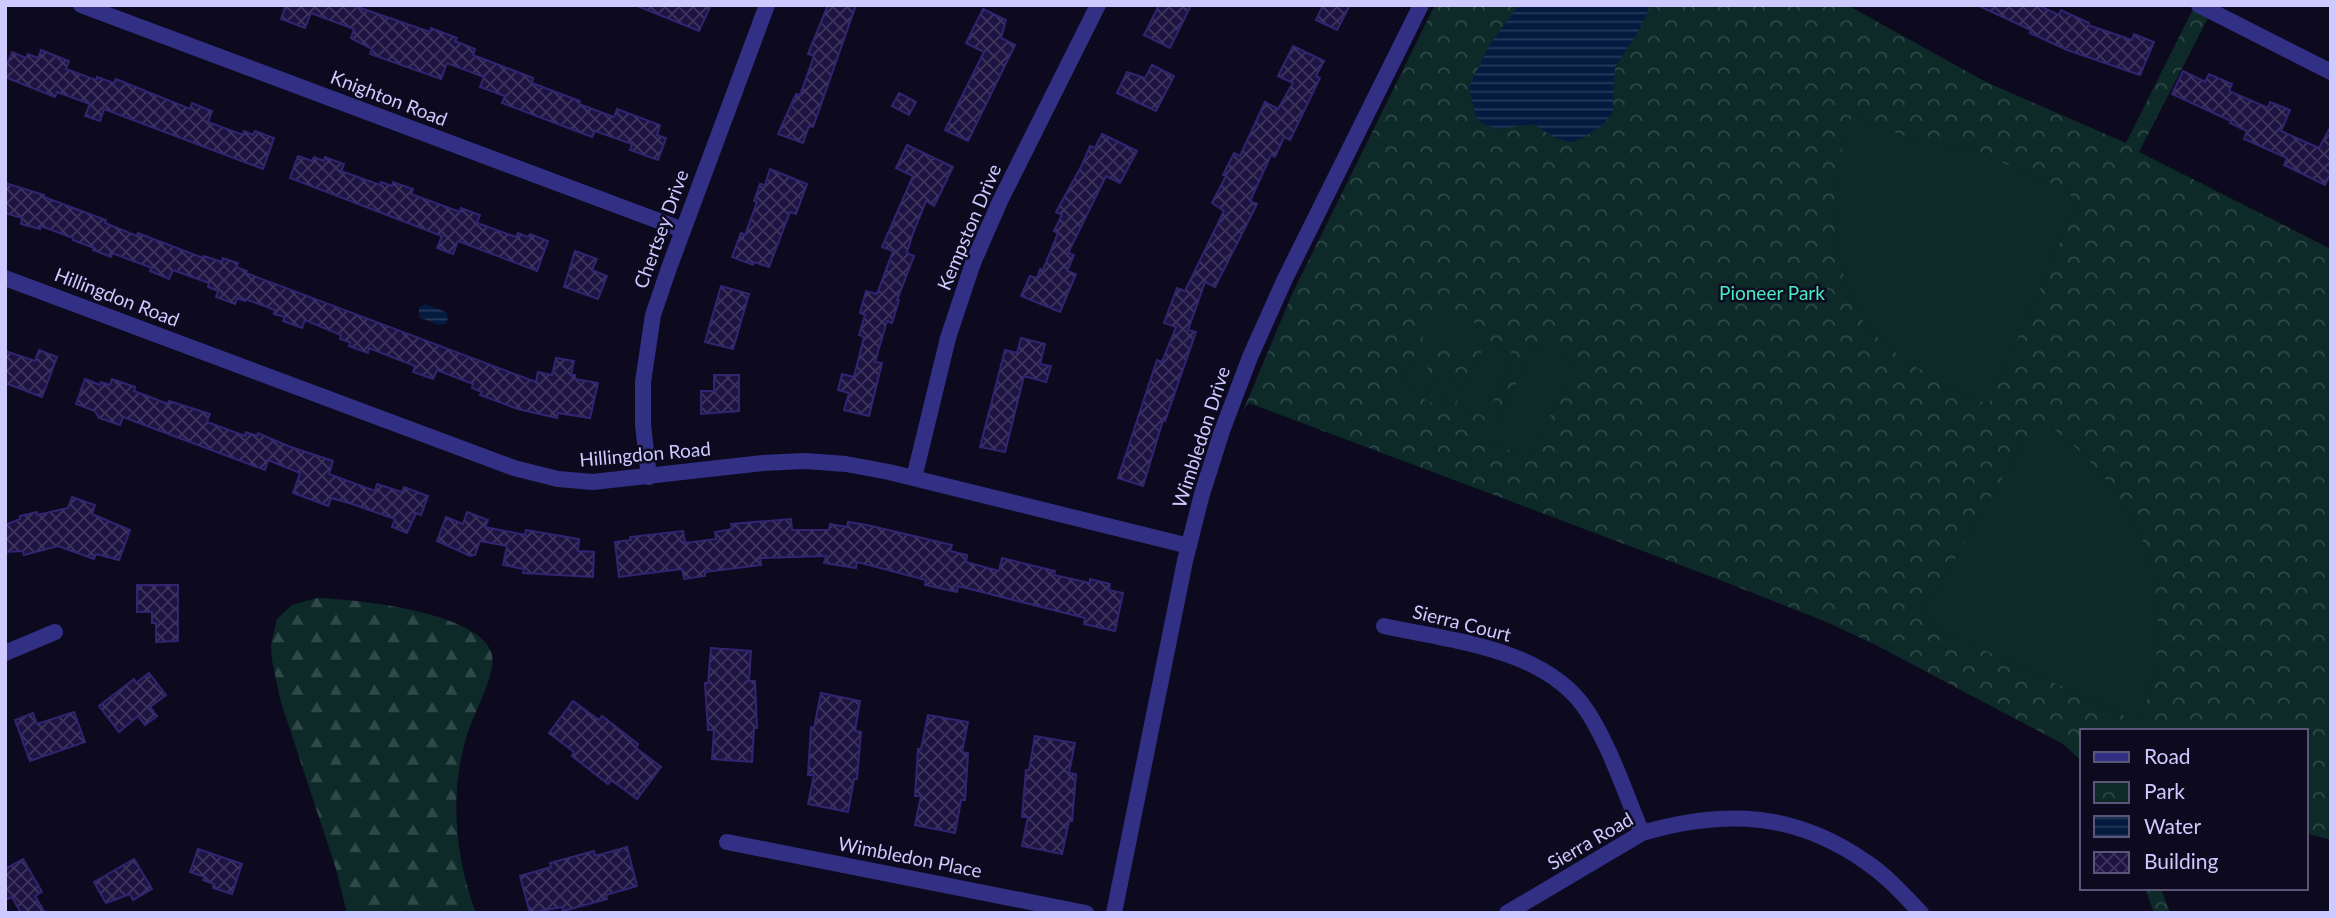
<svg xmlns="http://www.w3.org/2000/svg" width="2336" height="918" font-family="Lato,sans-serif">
	<defs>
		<pattern id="forest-firs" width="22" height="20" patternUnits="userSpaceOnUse" patternTransform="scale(1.75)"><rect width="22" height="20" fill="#0d2a28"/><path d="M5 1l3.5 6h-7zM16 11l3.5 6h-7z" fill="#2f4848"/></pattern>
		<pattern id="park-crowns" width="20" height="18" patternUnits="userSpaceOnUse" patternTransform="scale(1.75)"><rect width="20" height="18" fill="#0d2a28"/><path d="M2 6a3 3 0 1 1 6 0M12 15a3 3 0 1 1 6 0" fill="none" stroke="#2f4848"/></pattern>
		<pattern id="water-rules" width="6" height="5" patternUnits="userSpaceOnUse" patternTransform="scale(1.75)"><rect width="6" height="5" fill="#041a3f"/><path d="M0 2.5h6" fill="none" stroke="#273a5c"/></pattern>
		<pattern id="building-cross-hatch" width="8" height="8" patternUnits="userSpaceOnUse" patternTransform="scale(1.75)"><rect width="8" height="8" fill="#1d1442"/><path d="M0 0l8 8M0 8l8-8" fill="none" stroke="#3d355e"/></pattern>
	</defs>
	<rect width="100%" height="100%" fill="#0d0a20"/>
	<!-- forest -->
	<path fill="url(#forest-firs)" d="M317 598C354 599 483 612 492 655 496 674 473 715 467 735 449 792 455 858 476 913H347L336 869 280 699 272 660 271 645 277 619 292 605Z"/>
	<!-- park -->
	<g fill="url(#park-crowns)">
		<polygon points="1435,5 1847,5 1986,82 2126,143 2195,5 2211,12 2139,152 2331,249 2331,840 2306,833 2306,731 2082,731 2082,761 2063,744 1874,644 1824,621 1720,580 1249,403 1243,411 1293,292"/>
		<polygon points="2145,888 2161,888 2170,913 2154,913"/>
	</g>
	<!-- garden -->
	<g fill="#0d2a28">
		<path d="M1852 116 1920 142 1961 145 2069 191 2076 207 1988 405C1945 384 1894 361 1864 322 1855 309 1850 293 1845 278 1826 220 1833 173 1852 116Z"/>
		<polygon points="1440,305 1456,313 1438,347 1422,339"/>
		<polygon points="1465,318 1481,326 1463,360 1447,352"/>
		<polygon points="1487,341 1516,355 1485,417 1456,403"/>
		<polygon points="1536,344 1576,364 1528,460 1488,439"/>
		<polygon points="1416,352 1432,360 1414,394 1399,386"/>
		<polygon points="1441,365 1457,373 1440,407 1424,399"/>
		<path d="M2038 417C2109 469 2157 531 2158 623 2158 658 2153 691 2138 722L1931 625 1926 608Z"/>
	</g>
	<!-- water -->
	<g fill="url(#water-rules)">
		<polygon points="1519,5 1651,5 1638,32 1615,67 1613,112 1603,125 1583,138 1570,142 1556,138 1533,124 1499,129 1487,126 1476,118 1469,87 1489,46"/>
		<polygon points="425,304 446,312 448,318 446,323 438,325 419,317 419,308"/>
	</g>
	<!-- building -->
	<g fill="url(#building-cross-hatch)" stroke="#322471" stroke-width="2">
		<polygon points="286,5 352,5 430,32 431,28 457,38 455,41 475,49 473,55 533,78 532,83 580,101 579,104 614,117 617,109 660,125 657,135 666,138 658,160 630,150 632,144 595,131 592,137 502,103 505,96 480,87 484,77 447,63 441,79 370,54 372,49 351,38 354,29 311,13 305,28 281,19"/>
		<polygon points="635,5 711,5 699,31"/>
		<polygon points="828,5 856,5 813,127 809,126 803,143 778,134 796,94 800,95 814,56 808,54"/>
		<polygon points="1159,5 1191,5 1170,48 1144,35"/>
		<polygon points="1323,5 1350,5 1337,30 1316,20"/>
		<polygon points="1977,5 2038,5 2059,15 2061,10 2089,23 2088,25 2132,40 2134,34 2154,42 2140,75 2067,50 2030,33 2031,30"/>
		<polygon points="983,9 1006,20 1001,38 1015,45 968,141 945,130 984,52 966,43"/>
		<polygon points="1293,46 1324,61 1316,76 1320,78 1290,140 1284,137 1275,157 1271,155 1250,201 1257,204 1215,287 1205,282 1188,330 1196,332 1165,421 1163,420 1143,486 1118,478 1157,360 1162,362 1176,327 1164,323 1177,288 1185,291 1224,211 1212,203 1226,176 1223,175 1234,153 1240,156 1265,102 1278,109 1293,83 1278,76"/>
		<polygon points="41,50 69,61 66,69 96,80 97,77 114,83 116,79 190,109 192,103 212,111 208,122 243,135 244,131 253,135 255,131 274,138 263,169 104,109 100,121 85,116 90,104 57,92 55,97 5,77 5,70 12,52 26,58 28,54 38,58"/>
		<polygon points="1152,65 1174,76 1156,111 1117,93 1127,72 1145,78"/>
		<polygon points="2183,71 2205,82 2209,74 2232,84 2229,91 2268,108 2270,102 2290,110 2281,131 2319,148 2331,126 2331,173 2325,185 2284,165 2287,158 2244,139 2247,131 2230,123 2231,121 2172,94"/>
		<polygon points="899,93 916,102 909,115 892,106"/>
		<polygon points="1102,134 1137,151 1120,183 1106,176 1068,253 1074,255 1067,271 1076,274 1060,312 1021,296 1030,276 1037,278 1040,269 1043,270 1058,233 1054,231 1062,215 1056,212 1082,165 1090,146 1095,148"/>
		<polygon points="907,145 953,167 934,206 926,201 912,236 907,253 914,256 897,300 899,300 892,323 887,321 875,362 882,363 869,416 844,410 849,393 838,390 842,374 854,377 864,337 859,335 865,315 860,313 866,291 877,294 893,251 882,247 913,176 896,168"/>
		<polygon points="298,156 312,161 314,157 324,161 325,157 344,164 341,171 380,185 381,182 392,186 393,182 413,189 411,194 460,212 461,208 480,215 477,223 516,237 518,233 528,237 530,234 548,241 537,271 458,241 453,254 437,248 442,236 290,178"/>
		<polygon points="770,169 807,184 796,214 790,212 769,267 754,262 753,265 732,257 741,233 745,235 757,202 754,201 760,184 765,185"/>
		<polygon points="5,183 44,195 44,197 106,220 105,223 137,236 138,233 203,258 204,256 222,262 223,258 238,263 236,267 247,271 246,273 536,382 538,372 552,375 556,358 574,361 571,375 575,375 575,379 598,383 590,418 558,413 557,418 518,409 480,395 482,392 472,388 473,384 437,370 433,379 413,372 415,366 369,348 368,353 349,346 350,342 340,339 341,335 305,320 302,328 283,321 285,317 274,314 275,310 245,299 245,301 237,298 235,304 216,297 218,291 208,287 209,283 173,270 169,279 150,271 152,268 112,253 111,257 93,250 94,248 73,240 73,238 41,226 40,229 21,224 22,218 5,213"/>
		<polygon points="575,251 597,259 592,270 607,276 598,299 564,287"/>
		<polygon points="721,286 749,294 733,349 705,342"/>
		<polygon points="1021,338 1045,344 1040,364 1051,366 1046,382 1024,376 1005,452 980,447 1005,350 1017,353"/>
		<polygon points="39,350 57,357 42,397 5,383 5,351 35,361"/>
		<polygon points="714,375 739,375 739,411 701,414 701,391 714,391"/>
		<polygon points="85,379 100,385 101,382 110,385 112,379 135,387 134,391 168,404 169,401 210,414 207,422 245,436 246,432 257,436 258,433 288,446 333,461 329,474 375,491 377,484 402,492 404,487 428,496 421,515 416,513 407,533 392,527 395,519 349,503 331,498 328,506 293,493 300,473 268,460 265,470 123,417 120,425 99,418 95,411 76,404"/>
		<polygon points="72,497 95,505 92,514 130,530 119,560 96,554 94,559 58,546 24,555 23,551 5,552 5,525 20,519 20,516 37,512 37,515 68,508"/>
		<polygon points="467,512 488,520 485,527 525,535 526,530 579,539 578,551 594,552 593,577 523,573 524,569 503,565 507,546 480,541 475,555 470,556 437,541 446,517 463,524"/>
		<polygon points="791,519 792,530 829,530 830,524 847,527 848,522 867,525 952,545 950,551 967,555 966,562 999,571 1002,558 1055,571 1054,575 1090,583 1090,579 1110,584 1109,590 1123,593 1115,631 1084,624 1085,618 958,586 957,592 925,585 926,580 857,562 856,568 824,563 826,556 760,558 761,565 705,572 705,576 684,579 682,569 619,577 615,542 631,540 630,537 683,531 685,543 716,539 715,532 732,529 731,524"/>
		<polygon points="137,585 178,585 178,641 156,642 156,623 152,623 152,612 137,612"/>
		<polygon points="711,648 751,651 749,681 755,681 757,728 754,728 752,762 712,759 714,730 708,730 705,683 708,683"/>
		<polygon points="149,673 166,695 150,707 157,716 145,725 138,716 119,732 99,706 134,679 136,683"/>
		<polygon points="821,693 860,701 855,731 861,732 857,779 854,779 848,812 808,804 814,775 808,775 811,727 814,728"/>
		<polygon points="573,701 599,720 602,716 638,744 636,748 661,767 637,799 611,780 608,784 572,756 574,752 549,733"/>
		<polygon points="74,712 85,742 30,761 15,720 33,713 37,724"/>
		<polygon points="928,715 968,722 962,752 968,753 965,800 961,800 955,833 915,825 921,796 915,796 918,749 921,749"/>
		<polygon points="1035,736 1075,743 1069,773 1076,774 1072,821 1069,821 1062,854 1022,846 1028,817 1022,817 1026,770 1029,770"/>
		<polygon points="627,847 637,886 606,895 607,899 563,911 562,907 530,913 520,876 551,867 550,863 594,851 595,856"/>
		<polygon points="198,849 242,864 232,894 213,888 214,884 203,880 205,877 190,872"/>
		<polygon points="23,859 42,892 35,896 45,913 21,913 12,897 5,900 5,869"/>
		<polygon points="134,859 152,889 133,900 130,894 106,903 94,882"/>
	</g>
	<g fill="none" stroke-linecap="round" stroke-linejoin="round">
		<!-- minor -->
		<g stroke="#323084" stroke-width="16">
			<polyline points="81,5 683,230"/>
			<polyline points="2199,5 2331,72"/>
			<polyline points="5,278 514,468 558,479 593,482 763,463 805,461 846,464 889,472 1189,546"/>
			<polyline points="649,477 643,425 643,382 653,315 669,268 767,5"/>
			<polyline points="914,478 948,338 973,263 1000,201 1098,5"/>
			<path d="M1384 626C1451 641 1546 648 1587 711 1611 748 1625 793 1642 833"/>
			<polyline points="5,653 55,632"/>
			<polyline points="727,842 1086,913"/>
			<polyline points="1114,913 1185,561 1202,494 1222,431 1250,357 1284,281 1421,5"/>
			<path d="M1507 913 1642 833C1724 809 1795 812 1866 862 1887 876 1904 895 1921 913"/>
		</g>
	</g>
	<g text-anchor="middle" stroke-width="5" stroke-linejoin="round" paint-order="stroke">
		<!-- street labels -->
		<g font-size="19" fill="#cec9ff" stroke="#0d0a20">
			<text transform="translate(389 98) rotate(21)" y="7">Knighton Road</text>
			<text transform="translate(969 227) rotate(-67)" y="7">Kempston Drive</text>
			<text transform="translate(661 229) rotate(-70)" y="7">Chertsey Drive</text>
			<text transform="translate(117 297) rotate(21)" y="7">Hillingdon Road</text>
			<text transform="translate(1201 437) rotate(-72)" y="7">Wimbledon Drive</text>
			<text transform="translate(645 454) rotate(-5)" y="7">Hillingdon Road</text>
			<text transform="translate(1462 623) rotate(14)" y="7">Sierra Court</text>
			<text transform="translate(1590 841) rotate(-30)" y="7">Sierra Road</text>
			<text transform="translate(910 857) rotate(11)" y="7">Wimbledon Place</text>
		</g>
		<!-- park labels -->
		<g font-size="19" fill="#49ebc0" stroke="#0d0a20">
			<text x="1772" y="300">Pioneer Park</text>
		</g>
	</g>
	<!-- border -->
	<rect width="2336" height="918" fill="none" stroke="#cec9ff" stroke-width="14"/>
	<!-- legend -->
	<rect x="2080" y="729" width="228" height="161" fill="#0d0a20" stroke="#5a5679" stroke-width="2"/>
	<rect x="2094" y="752" width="35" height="10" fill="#323084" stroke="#5a5679" stroke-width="2"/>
	<text x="2144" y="764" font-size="21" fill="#cec9ff">Road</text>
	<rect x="2094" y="782" width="35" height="21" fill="url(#park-crowns)" stroke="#5a5679" stroke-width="2"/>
	<text x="2144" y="799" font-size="21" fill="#cec9ff">Park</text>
	<rect x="2094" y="816" width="35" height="21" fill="url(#water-rules)" stroke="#5a5679" stroke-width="2"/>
	<text x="2144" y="834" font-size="21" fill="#cec9ff">Water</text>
	<rect x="2094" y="852" width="35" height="21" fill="url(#building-cross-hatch)" stroke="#5a5679" stroke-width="2"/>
	<text x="2144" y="869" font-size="21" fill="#cec9ff">Building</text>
</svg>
